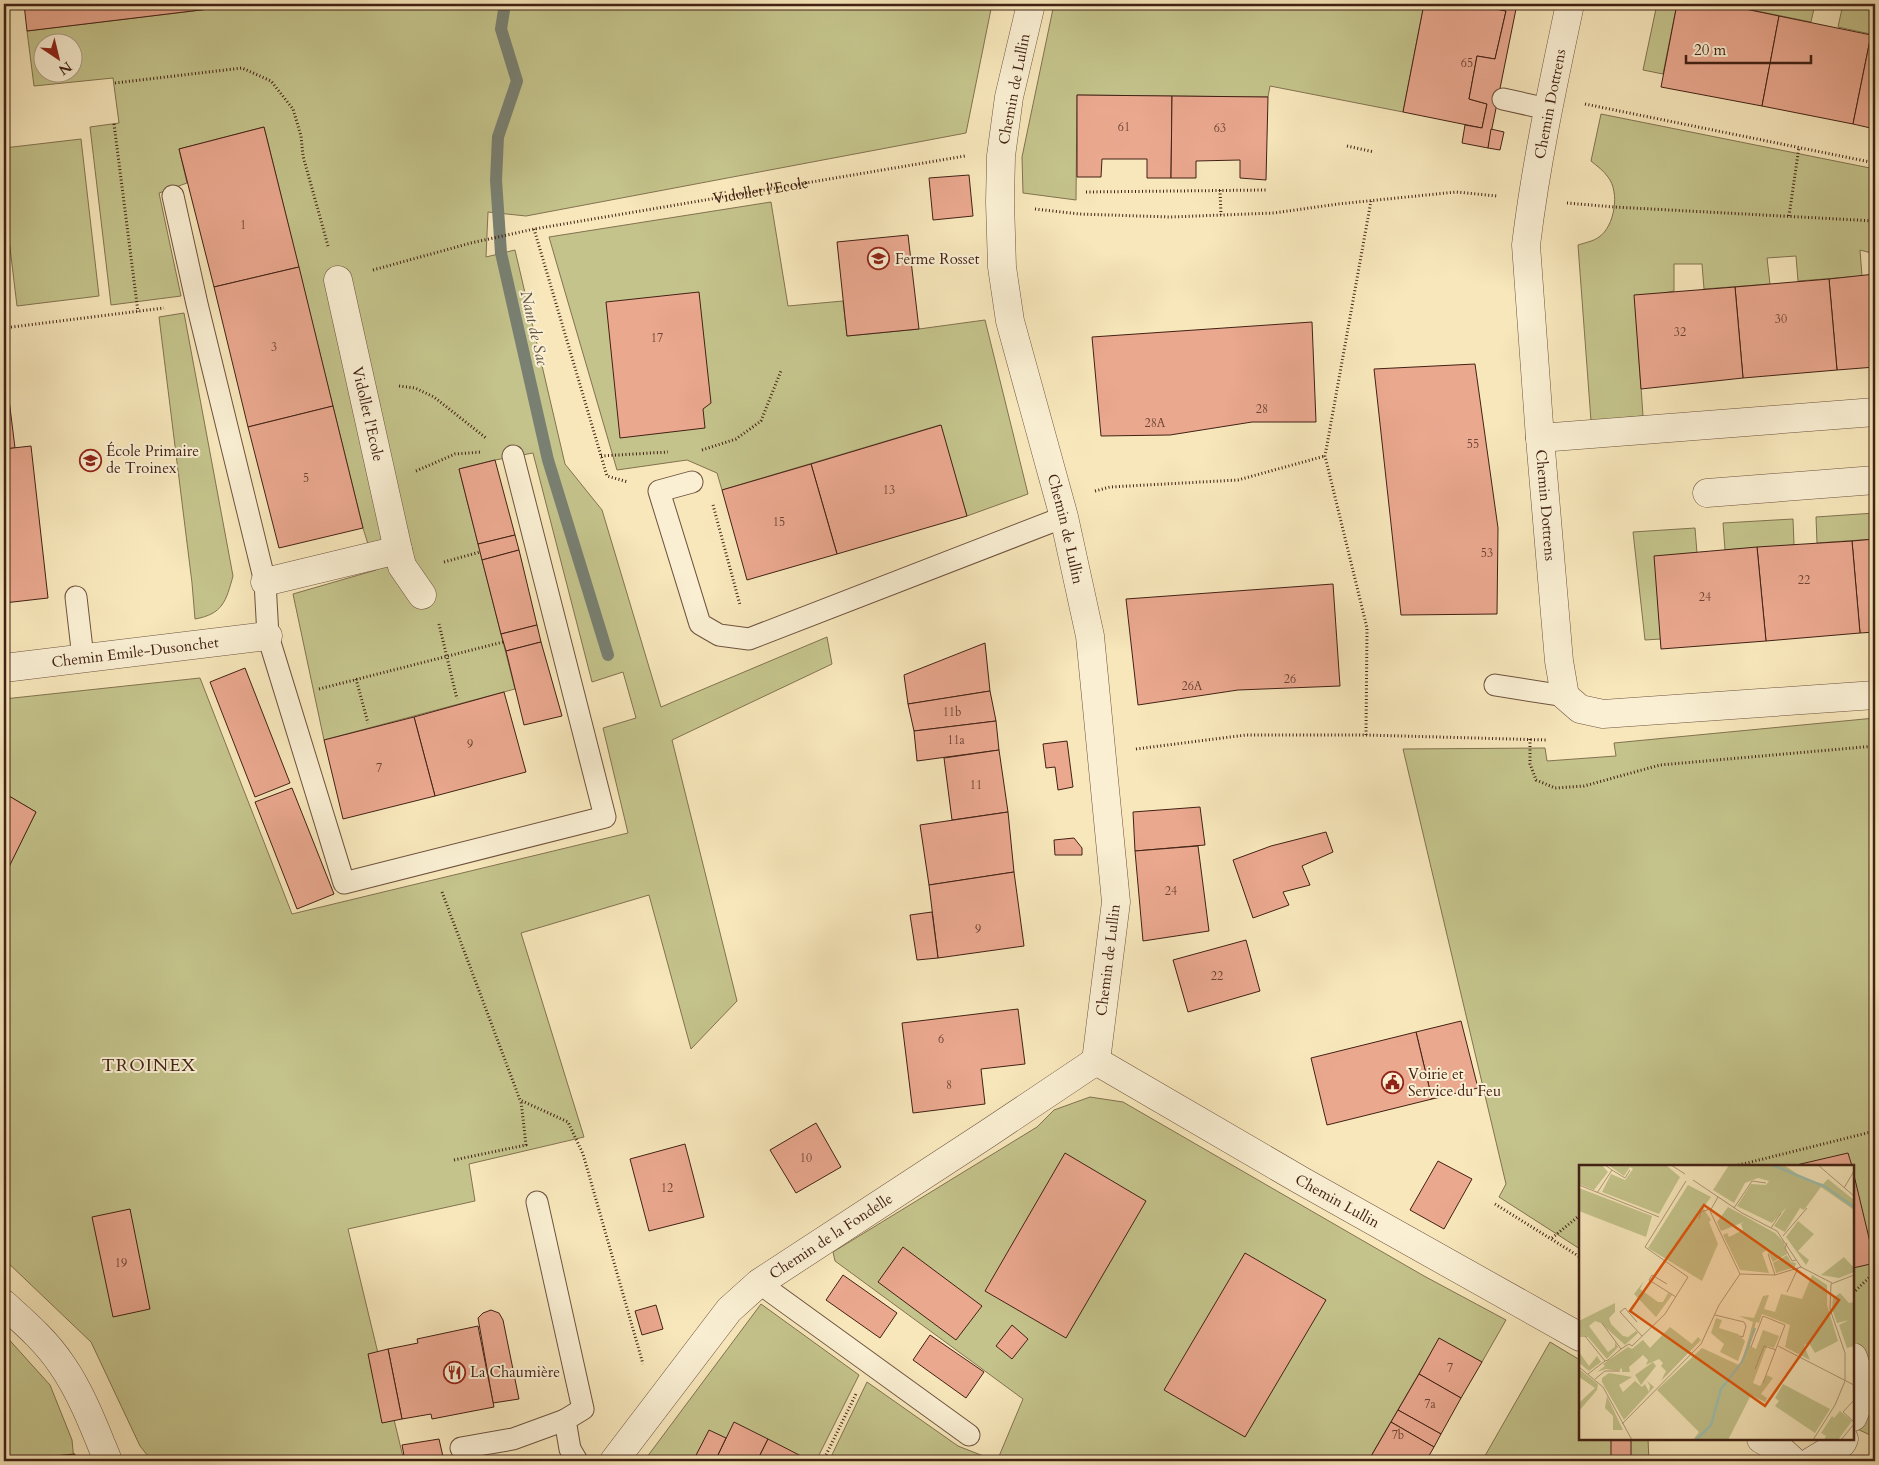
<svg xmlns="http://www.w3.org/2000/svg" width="1879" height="1465" font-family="Cardo,serif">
	<rect width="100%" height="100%" fill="#f7e7bb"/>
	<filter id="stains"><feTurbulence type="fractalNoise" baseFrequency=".004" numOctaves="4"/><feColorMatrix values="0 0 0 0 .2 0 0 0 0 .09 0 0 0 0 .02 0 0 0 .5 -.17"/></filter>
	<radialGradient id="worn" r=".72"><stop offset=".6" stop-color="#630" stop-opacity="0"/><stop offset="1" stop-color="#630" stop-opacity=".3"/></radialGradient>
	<!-- green -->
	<g fill="#c4c38b" stroke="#837250" fill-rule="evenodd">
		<path d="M209 4H992L966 133 526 216 488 212 486 257 515 250 565 464 602 510 661 707 827 637 832 664 672 740 737 1001 691 1049 649 895 521 933 584 1137 469 1164 475 1201 348 1229 404 1461H152L140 1446 91 1342 4 1259V872H6L36 812 4 793V699L200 678 292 914 628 833 603 728 636 718 623 672 592 682 533 453 495 460 459 469 515 689 324 740 293 594 376 570 363 528 264 127 179 149 187 183 159 193 181 296 111 305 90 127 119 123 113 78 34 86 27 31 209 9ZM42 42H72V72H42Z"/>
		<polygon points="1054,4 1424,4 1403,112 1270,86 1268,97 1077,95 1076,200 1023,193 1022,157"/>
		<polygon points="1657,4 1677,4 1663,74 1643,70"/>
		<polygon points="1748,4 1815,4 1811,22 1747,9"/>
		<polygon points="1843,4 1857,4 1875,8 1875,35 1838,27"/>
		<path d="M1601 114 1875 169V254L1860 250 1862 276 1798 281 1796 256 1767 258 1770 284 1704 289 1702 264H1674V291L1635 299 1643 416 1591 421 1578 245C1584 243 1594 241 1599 237 1615 226 1620 192 1608 177 1604 171 1597 166 1591 161Z"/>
		<polygon points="81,139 99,296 17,306 4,198 4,148"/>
		<polygon points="771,202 788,306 843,301 847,336 919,329 985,320 1028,494 967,516 940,425 722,490 717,473 687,460 617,470 549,237"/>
		<path d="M184 313 233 576C226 601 223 614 195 619L192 583 159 317Z"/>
		<polygon points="1875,513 1875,539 1817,543 1816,517"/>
		<polygon points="1793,519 1794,545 1725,550 1723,523"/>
		<polygon points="1695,528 1697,553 1661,639 1645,640 1633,532"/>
		<polygon points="1875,718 1875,1461 1870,1461 1870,1435 1853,1427 1853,1166 1580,1166 1580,1249 1499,1197 1506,1184 1403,749 1545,748 1547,761 1616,756 1614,743"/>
		<polygon points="1090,1097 1123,1102 1424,1276 1506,1320 1482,1362 1439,1339 1368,1461 997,1461 1023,1399 835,1261 833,1252 1037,1127 1054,1110"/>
		<polygon points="761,1304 859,1375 816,1461 644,1461"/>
		<polygon points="4,1334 50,1385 72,1440 74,1461 4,1461"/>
		<polygon points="1550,1342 1580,1360 1580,1439 1648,1439 1649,1461 1482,1461"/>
		<polygon points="867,1382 958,1446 996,1461 829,1461"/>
	</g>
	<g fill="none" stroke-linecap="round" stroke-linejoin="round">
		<!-- stream -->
		<polyline stroke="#798072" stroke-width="12" points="505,4 501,29 517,81 498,137 496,180 501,253 548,460 608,655"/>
	</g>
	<!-- building -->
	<g fill="#eaa88f" stroke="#422114">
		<polygon points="24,4 209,4 209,9 27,31"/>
		<polygon points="1424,4 1487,4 1487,7 1506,11 1495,59 1477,56 1469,99 1487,104 1482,128 1403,112"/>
		<polygon points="1487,4 1517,4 1488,148 1462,143 1465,125 1482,128 1487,104 1469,99 1477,56 1495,59 1506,11 1487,7"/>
		<polygon points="1677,4 1721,4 1779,16 1762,106 1661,87"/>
		<polygon points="1779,16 1871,35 1853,124 1762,106"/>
		<polygon points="1871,35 1875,35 1875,129 1853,124"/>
		<polygon points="1077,95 1172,96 1171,178 1147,178 1147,159 1102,159 1101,177 1077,177"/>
		<polygon points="1172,96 1268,97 1266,180 1240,178 1240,160 1196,161 1196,178 1171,178"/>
		<polygon points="264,127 299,267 214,287 179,149"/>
		<polygon points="1491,129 1504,132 1500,150 1488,148"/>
		<polygon points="969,175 973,216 933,220 929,178"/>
		<polygon points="908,235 919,329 847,336 837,242"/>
		<polygon points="299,267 333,406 248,427 214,287"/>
		<polygon points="1875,274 1875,367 1837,370 1829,279"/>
		<polygon points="1829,279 1837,370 1743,378 1735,287"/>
		<polygon points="1735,287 1743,378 1641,389 1634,295"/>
		<polygon points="699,292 711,403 703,409 705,428 620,438 606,302"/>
		<polygon points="1312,322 1316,422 1252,422 1170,435 1101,436 1092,337"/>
		<polygon points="1475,364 1498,528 1497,614 1401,615 1374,369"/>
		<polygon points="4,375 6,375 15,448 4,449"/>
		<polygon points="333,406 363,528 279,548 248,427"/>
		<polygon points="941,425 967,516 837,554 811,464"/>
		<polygon points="31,446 48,598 4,603 4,449"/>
		<polygon points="495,460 515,535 478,544 459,469"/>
		<polygon points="811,464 837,554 747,580 722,490"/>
		<polygon points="515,535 519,550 482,560 478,544"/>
		<polygon points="1875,539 1875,632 1860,633 1852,541"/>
		<polygon points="1852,541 1860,633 1766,641 1757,547"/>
		<polygon points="1757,547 1766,641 1661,649 1654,556"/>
		<polygon points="519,550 537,625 501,634 482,560"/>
		<polygon points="1333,584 1340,686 1238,690 1138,705 1126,599"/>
		<polygon points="537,625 541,642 506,651 501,634"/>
		<polygon points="541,642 562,716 524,725 506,651"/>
		<polygon points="985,643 990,691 908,704 904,675"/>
		<polygon points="245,668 290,783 255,797 210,682"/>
		<polygon points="990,691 996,721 914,731 908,704"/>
		<polygon points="504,692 526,772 435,796 414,717"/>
		<polygon points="414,717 435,796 343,819 324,740"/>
		<polygon points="996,721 999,750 917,761 914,731"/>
		<polygon points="1067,741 1073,787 1058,790 1055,767 1046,768 1043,744"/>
		<polygon points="999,750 1008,812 952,820 944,758"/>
		<polygon points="292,788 334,894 297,909 255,802"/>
		<polygon points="4,793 36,812 6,873 4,872"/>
		<polygon points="1200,807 1205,845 1135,851 1133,812"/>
		<polygon points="1008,812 1014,872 929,885 920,825"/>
		<polygon points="1326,832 1333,852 1302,866 1310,885 1283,892 1289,905 1253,918 1233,860 1271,846"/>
		<polygon points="1074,838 1082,848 1082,855 1055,855 1054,840"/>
		<polygon points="1198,846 1209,931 1143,941 1135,851"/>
		<polygon points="1014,872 1024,946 938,958 929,885"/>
		<polygon points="932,912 938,958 917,960 910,915"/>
		<polygon points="1246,940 1260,991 1188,1012 1173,960"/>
		<polygon points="1018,1009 1025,1064 981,1069 985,1104 913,1113 902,1023"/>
		<polygon points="1461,1021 1478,1088 1432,1099 1416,1032"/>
		<polygon points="1416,1032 1432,1099 1327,1125 1311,1058"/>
		<polygon points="816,1123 841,1167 796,1193 770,1150"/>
		<polygon points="685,1144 704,1217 649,1231 630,1159"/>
		<polygon points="1065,1153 1146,1201 1066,1338 985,1291"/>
		<polygon points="1848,1153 1852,1166 1792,1166"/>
		<polygon points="1438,1161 1472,1179 1444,1229 1410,1210"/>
		<polygon points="1853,1171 1875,1263 1853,1268"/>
		<polygon points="130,1209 150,1309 113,1317 92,1217"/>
		<polygon points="903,1247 982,1306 956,1340 878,1282"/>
		<polygon points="1245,1253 1326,1300 1245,1437 1164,1390"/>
		<polygon points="843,1275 897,1313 880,1338 826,1300"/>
		<polygon points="656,1305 663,1329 642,1335 635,1311"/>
		<polygon points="491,1310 499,1313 503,1320 519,1399 493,1403 478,1318 483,1313"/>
		<polygon points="1012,1325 1028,1339 1012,1359 996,1346"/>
		<polygon points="478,1326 494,1407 432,1419 431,1414 402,1419 388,1349 418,1343 417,1339"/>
		<polygon points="930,1335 984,1372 966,1398 913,1360"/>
		<polygon points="1439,1338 1482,1362 1461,1398 1419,1374"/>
		<polygon points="388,1349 402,1419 382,1423 368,1354"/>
		<polygon points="1419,1374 1461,1398 1441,1434 1398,1410"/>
		<polygon points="1398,1410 1441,1434 1434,1447 1391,1422"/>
		<polygon points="734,1422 768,1439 757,1461 715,1461"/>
		<polygon points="1391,1422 1434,1447 1426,1461 1376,1461 1370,1458"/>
		<polygon points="709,1430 726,1438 715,1461 693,1461"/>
		<polygon points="439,1439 444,1461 405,1461 402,1445"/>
		<polygon points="768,1439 801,1456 799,1461 757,1461"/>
		<rect x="1611" y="1439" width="20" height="22"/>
		<polygon points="75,1454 75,1461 42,1461 42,1457"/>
		<polygon points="526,1458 526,1461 509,1461"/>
	</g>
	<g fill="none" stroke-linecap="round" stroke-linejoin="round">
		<defs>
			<g id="service">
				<polyline points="1503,99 1548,109"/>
				<polyline points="173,196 197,304 265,582 268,636 344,883 605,817 513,456"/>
				<polyline points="692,482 659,491 700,624 719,635 749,639 1064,517"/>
				<polyline points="76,597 83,658"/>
				<polyline points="1495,685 1565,696"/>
				<polyline points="537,1202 583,1409 565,1420 570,1449 577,1461"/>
				<polyline points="759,1283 969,1435"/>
				<polyline points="461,1448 513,1439 565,1420"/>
			</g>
			<g id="pedestrian">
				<polyline points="1540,438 1875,412"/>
				<polyline points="1707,493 1875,480"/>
				<polyline points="398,550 402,566 422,595"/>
				<polyline points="265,582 398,550 338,280"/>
				<polyline points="1853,1357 1864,1389 1853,1417"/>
				<polyline points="1812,1461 1842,1443 1844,1439"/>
			</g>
			<g id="minor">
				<path id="s2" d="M1031 4 1009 97 1001 156 1000 202 1002 267 1010 321 1064 517 1090 636 1116 902 1096 1061"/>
				<path id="s3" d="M1570 4C1553 84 1536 163 1526 245L1540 438 1559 661 1565 696 1580 709 1603 714 1875 695"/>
				<path id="s4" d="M4 668 268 636"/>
				<path id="s5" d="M1096 1061 1302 1181 1580 1337"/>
				<polyline points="1761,1439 1782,1451 1793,1461"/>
				<path id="s6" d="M614 1461 729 1310 759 1283 987 1134 1096 1061"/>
			</g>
			<path id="tertiary" d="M4 1304C25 1323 46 1341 62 1365 82 1394 95 1429 108 1461"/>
		</defs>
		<!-- service casing -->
		<use href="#service" stroke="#6f523e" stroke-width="23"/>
		<!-- pedestrian casing -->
		<use href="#pedestrian" stroke="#6f523e" stroke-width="29"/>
		<!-- minor casing -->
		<use href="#minor" stroke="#6f523e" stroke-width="29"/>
		<!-- tertiary casing -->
		<use href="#tertiary" stroke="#6f523e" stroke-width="29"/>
		<!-- path -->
		<g stroke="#422114" stroke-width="3" stroke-dasharray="1 2.5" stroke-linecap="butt">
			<polyline points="115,83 242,68 271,81 293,109 301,136 303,156 328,246"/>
			<polyline points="1585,104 1875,163"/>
			<polyline points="114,124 138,312"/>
			<polyline points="1347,146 1374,152"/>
			<polyline points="1220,190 1221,215"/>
			<polyline points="1086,192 1266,190"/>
			<polyline points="1567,203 1614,207 1875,221"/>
			<polyline points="1035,209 1079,214 1170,217 1274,213 1338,204 1456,192 1497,196"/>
			<polyline points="1789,216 1799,147"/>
			<polyline points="534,229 607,476 628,482"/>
			<path id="s1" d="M373 270 471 243 534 229 965 156"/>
			<polyline points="4,328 164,308"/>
			<polyline points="399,386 415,388 434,397 486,438"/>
			<polyline points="702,450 736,439 761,421 781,371"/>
			<polyline points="601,456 668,452"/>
			<polyline points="416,471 455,454 481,452"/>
			<polyline points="1095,491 1110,487 1238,480 1325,456"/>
			<polyline points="713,505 740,605"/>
			<polyline points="444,562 480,552"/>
			<polyline points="439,624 457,699"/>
			<polyline points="356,679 368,723"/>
			<polyline points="319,689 503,642"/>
			<polyline points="1366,735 1367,628 1325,456 1371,201"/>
			<polyline points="1530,739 1530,764 1536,780 1555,788 1584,786 1660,765 1875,746"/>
			<polyline points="1136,749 1246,735 1366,735 1547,740"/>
			<polyline points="442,892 520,1100 568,1122 583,1154 643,1364"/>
			<polyline points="454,1160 526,1145 521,1101"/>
			<polyline points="1875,1165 1870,1167 1875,1189"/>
			<polyline points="1735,1166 1875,1131"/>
			<polyline points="1495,1204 1580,1257"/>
			<polyline points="1552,1238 1580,1215"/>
			<polyline points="1853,1293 1875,1272"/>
			<polyline points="823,1461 856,1394"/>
		</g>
		<!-- service -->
		<use href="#service" stroke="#faefd3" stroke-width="21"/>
		<!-- pedestrian -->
		<use href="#pedestrian" stroke="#faefd3" stroke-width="28"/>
		<!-- minor -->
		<use href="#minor" stroke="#faefd3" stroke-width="28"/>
		<!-- tertiary -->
		<use href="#tertiary" stroke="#faefd3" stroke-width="28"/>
	</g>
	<!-- icons -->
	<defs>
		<symbol id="school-ring" viewBox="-11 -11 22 22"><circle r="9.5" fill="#faefd3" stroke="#8f2418" stroke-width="1.5"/><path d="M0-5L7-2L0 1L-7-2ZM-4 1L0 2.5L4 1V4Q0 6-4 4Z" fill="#8f2418"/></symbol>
		<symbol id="civic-ring" viewBox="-11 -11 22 22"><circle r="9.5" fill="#faefd3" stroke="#8f2418" stroke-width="1.5"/><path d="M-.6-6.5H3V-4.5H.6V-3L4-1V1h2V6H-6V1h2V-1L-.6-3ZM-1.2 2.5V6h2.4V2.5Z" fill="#8f2418"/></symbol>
		<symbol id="restaurant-ring" viewBox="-11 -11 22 22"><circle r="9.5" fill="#faefd3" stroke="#8f2418" stroke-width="1.5"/><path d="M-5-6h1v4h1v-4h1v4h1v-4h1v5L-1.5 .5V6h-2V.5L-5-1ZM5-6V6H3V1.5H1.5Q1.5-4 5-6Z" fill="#8f2418"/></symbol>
	</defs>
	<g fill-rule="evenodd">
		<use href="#school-ring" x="866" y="246" width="25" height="25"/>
		<use href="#school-ring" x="78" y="448" width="25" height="25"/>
		<use href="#civic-ring" x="1380" y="1070" width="25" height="25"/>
		<use href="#restaurant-ring" x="442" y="1360" width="25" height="25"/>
	</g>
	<g text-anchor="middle" stroke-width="4" stroke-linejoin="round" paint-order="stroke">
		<!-- number labels -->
		<g font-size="12" fill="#6c4333">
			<text x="1467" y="67">65</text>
			<text x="1124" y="131">61</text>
			<text x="1220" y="132">63</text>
			<text x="243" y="229">1</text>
			<text x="1781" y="323">30</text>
			<text x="1680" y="336">32</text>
			<text x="657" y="342">17</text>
			<text x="274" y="351">3</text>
			<text x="1262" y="413">28</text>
			<text x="1155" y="427">28A</text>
			<text x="1473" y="448">55</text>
			<text x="306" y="482">5</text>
			<text x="889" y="494">13</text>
			<text x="779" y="526">15</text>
			<text x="1487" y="557">53</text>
			<text x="1804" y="584">22</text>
			<text x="1705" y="601">24</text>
			<text x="1290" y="683">26</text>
			<text x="1192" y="690">26A</text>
			<text x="952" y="716">11b</text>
			<text x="956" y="744">11a</text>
			<text x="470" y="748">9</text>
			<text x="379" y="772">7</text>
			<text x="976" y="789">11</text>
			<text x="1171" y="895">24</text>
			<text x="978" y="933">9</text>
			<text x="1217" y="980">22</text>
			<text x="941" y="1043">6</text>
			<text x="949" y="1089">8</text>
			<text x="806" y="1162">10</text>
			<text x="667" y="1192">12</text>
			<text x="121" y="1267">19</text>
			<text x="1450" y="1372">7</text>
			<text x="1430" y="1408">7a</text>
			<text x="1398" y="1439">7b</text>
		</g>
		<!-- street labels -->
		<g font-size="15" fill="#422114" stroke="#faefd3">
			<text transform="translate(1014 89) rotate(-79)" y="5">Chemin de Lullin</text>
			<text transform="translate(1550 104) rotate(-79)" y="5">Chemin Dottrens</text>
			<text dy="5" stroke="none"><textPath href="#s1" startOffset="396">Vidollet l'Ecole</textPath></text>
			<text transform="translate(368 414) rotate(77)" y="5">Vidollet l'Ecole</text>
			<text dy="5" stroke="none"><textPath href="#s3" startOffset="506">Chemin Dottrens</textPath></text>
			<text dy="5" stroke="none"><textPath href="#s2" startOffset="536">Chemin de Lullin</textPath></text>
			<text dy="5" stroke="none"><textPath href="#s4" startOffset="132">Chemin Emile-Dusonchet</textPath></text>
			<text transform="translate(1108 960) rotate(-83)" y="5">Chemin de Lullin</text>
			<text dy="5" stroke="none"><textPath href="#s5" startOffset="279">Chemin Lullin</textPath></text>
			<text dy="5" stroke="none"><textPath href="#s6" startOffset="316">Chemin de la Fondelle</textPath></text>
		</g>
		<!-- poi labels -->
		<g font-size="15" fill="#422114" stroke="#faefd3" text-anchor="start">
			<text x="895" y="264">Ferme Rosset</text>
			<text x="106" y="456">École Primaire<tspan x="106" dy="17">de Troinex</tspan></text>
			<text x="1408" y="1079">Voirie et<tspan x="1408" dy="17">Service du Feu</tspan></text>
			<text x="470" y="1377">La Chaumière</text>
		</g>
		<!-- water labels -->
		<g font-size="16" font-style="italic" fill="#5d5143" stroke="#faefd3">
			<text transform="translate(535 328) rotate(77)" y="6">Nant de Sac</text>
		</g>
		<!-- quarter labels -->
		<g font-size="18" letter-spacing="1" fill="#422114" stroke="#faefd3">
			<text x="149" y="1071">TROINEX</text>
		</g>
	</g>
	<!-- overview -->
	<g transform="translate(1579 1165)">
		<rect width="275" height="275" fill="#f7e7bb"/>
		<path d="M0 0H23L29 7 15 25 0 19ZM29 0H87L101 12 80 49 23 27 32 9 46 15 54 4 51 2 45 11ZM150 0H205L224 13 244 19 249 14 275 35V45L242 22 225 45 221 43 206 67 195 61 208 42 193 58 158 41 172 19 187 20 190 16 179 13 166 18 155 38 134 25ZM109 20 132 32 124 43 132 55 130 57 139 79 123 116 69 83ZM0 23 73 51 67 72 0 46ZM149 42 196 68 205 77 208 89 194 97 188 85 183 88 190 108 161 105 144 70 148 68 150 72 164 65 162 59 165 57 142 66 138 57ZM219 56 235 69 219 86 230 95 227 100 207 72ZM208 90 212 97 217 98 216 102 197 108 194 98ZM265 92 275 103V107L260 113 242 110ZM233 110 248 120V140L259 176 236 188 230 178 225 180 231 195 206 182 211 160 183 149 180 158 177 157 171 181 177 184 184 165 200 171 195 183 188 181 174 218 181 221 188 210 194 213 182 229 188 233 186 237 172 230 149 275H114L120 267 78 225 123 183 162 201 174 157 160 151 175 153 184 131 190 130 185 144 196 147 202 129 223 134ZM65 116 61 124 79 137H84L89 128 93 130 77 152 55 129ZM261 128 270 138 275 137V181L268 183 260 160 270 155 258 158 253 144 254 133ZM36 138V147L30 153 32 159 44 171 49 172 57 166 59 168 46 180 22 158 16 156 10 161 29 187 36 182V177L39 182 28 194 9 172H0V156ZM137 153 143 155 140 163 159 169 166 176 159 196 141 187 145 179 132 168ZM91 162 113 179 119 172 122 175 82 216 87 206 82 201 84 198 80 194 67 200 69 195 64 190 50 202 51 207H43V203L39 206 27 204 18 207 26 201 24 199 49 182 53 184 64 175 71 183ZM0 187 10 201 18 191 22 197 10 206 0 198ZM74 197 77 201 62 220 56 210ZM0 204 19 219 18 225 0 246V238L16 223 0 212ZM30 208 53 212 40 220 44 227 56 216 63 222 66 219 70 227 71 221 68 216 75 222 45 255 23 217V213ZM204 219 251 244 236 268 196 241 200 236 196 233ZM28 231 44 265H34V251L26 243ZM261 246 273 256 259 275H245L247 271 242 268 253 251 255 253Z" fill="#c4c38b"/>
		<path fill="none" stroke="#9dc0b0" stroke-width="2.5" d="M193 0 247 22 275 42M117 275 132 260 142 224 163 197 176 163"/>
		<path fill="none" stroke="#af9878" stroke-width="1" d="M92 0 106 9M239 0 275 31M33 5 46 13 51 5M114 15 163 48 198 66 222 102 253 118M0 20 80 52M265 23 275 6M18 28 33 5 26 0M139 32 131 46 161 109M155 43 173 16 187 18M120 54 122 47 131 44M192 63 202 48M204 71 228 43M208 78 206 83 213 96 217 95M189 89 196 110M161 109 196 110 222 102M88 119 73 110 70 115 97 132M208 127 219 103M136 150 165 157 167 161 164 172 161 171M58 157 46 143 41 147 63 171M6 171 26 196 29 195 42 184 23 158M199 181 275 220M172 182 184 151 206 160 184 218M42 184 50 179 53 181 86 149 109 112 66 82 107 16M0 202 24 222 53 275M176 204 185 181 197 185M9 209 26 196M16 214 26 206H41M275 235 264 247 275 257M43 259 122 179 140 140 161 109M234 275 256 240 266 216V188L251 144 252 119 275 110M262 275 275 259"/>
		<path fill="#e0560c" fill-opacity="0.15" stroke="#e0560c" stroke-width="2.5" d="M125 40 260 135 186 241 51 146Z"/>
		<rect width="275" height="275" fill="none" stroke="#422114" stroke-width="2.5"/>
	</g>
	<!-- margin -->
	<rect width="1879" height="1465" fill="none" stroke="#f7e7bb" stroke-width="20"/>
	<rect x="5" y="5" width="1869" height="1455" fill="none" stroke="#422114" stroke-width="2.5"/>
	<rect x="10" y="10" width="1859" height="1445" fill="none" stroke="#422114"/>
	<!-- north arrow -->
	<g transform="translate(58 58) rotate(145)"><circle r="24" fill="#faefd3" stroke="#b09d87"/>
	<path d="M0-4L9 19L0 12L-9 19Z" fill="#8f2418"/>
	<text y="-8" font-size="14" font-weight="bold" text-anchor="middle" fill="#422114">N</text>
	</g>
	<!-- scale -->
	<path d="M1686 55v8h125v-8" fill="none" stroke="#422114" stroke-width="2.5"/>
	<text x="1694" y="55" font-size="15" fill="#422114" stroke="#faefd3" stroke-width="4" paint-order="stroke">20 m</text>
	<rect width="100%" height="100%" filter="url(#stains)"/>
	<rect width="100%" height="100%" fill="url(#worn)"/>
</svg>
